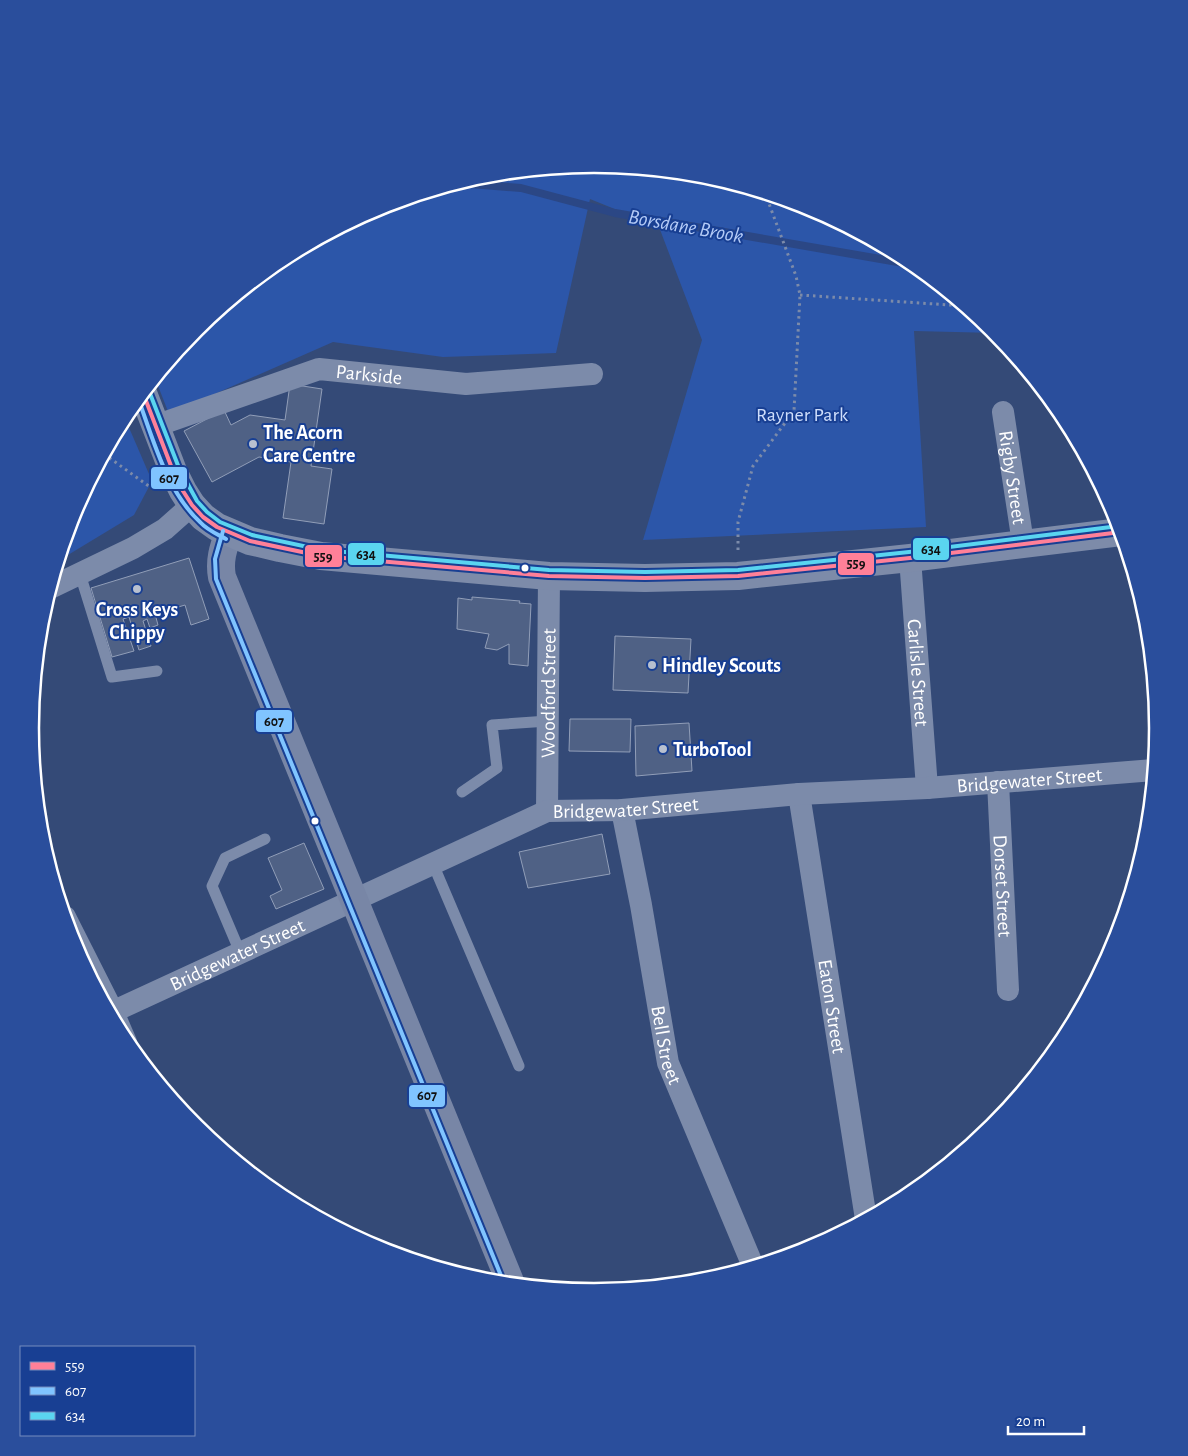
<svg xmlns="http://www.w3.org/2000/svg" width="1188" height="1456" font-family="'Alegreya Sans',sans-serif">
	<rect width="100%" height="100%" fill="#344a77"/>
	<!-- green -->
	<g fill="#2c56a9">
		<polygon points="594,164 704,175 810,207 908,259 993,329 996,333 914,331 926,527 643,540 702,340 659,227 590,199 556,353 443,357 333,342 169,414 155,378 195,329 281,259 378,207 484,175"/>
		<polygon points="124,416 152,481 134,515 58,561 73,512"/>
	</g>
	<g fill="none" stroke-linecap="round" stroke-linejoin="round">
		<!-- stream -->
		<polyline stroke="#2b4785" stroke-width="8" points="458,183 521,188 615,213 915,265"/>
	</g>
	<!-- building -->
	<g fill="#4f6185" stroke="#919eb8">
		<polygon points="290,384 322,389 311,466 332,469 324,524 283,518 291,462 259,457 212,482 184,431 224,410 231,425 250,415 285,420"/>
		<polygon points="189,558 209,619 191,625 185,605 155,614 158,625 150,628 147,619 143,621 151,646 139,650 129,617 123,619 134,651 112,657 91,588"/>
		<polygon points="472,597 520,601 519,603 531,604 528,666 509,664 509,644 497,650 485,648 489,634 457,629 458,598 472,600"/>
		<polygon points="615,636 691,639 688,693 613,690"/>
		<polygon points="570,719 631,719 630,752 569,751"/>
		<polygon points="689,723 692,771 636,776 635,726"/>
		<polygon points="602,834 610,874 528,888 519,852"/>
		<polygon points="304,843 324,889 276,909 270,896 282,890 268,858"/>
	</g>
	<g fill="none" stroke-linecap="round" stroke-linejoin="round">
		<!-- path -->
		<g stroke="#7c8baa" stroke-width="3" stroke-dasharray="2.5 4" stroke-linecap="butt">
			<polyline points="800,295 965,306"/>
			<polyline points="104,454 150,487"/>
			<polyline points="738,550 738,522 753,466 794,411 800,295 796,276 765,193"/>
		</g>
		<!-- lane -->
		<g stroke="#7c8baa" stroke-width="11">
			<polyline points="80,574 112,677 157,671"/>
			<polyline points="462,792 497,768 492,725 548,721"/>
			<polyline points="433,864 519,1066"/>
			<polyline points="240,952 212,886 225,858 265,839"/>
		</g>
		<!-- street -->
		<g stroke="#7c8baa" stroke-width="22">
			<path id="s1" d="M1003 412 1023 543"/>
			<path id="s2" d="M155 426 319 369 466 384 592 374"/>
			<path id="s3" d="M910 558 927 788"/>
			<polyline points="50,588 133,548 165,529 192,505"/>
			<path id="s4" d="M998 782 1008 990"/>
			<path id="s5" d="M799 794 866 1219"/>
			<path id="s6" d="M622 810 641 905 668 1063 753 1266"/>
			<path id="s7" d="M547 811 549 576"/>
			<polyline points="65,917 113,1012 126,1042"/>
			<path id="s8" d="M110 1013 547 811 622 810 799 794 927 788 1154 770"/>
		</g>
		<!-- secondary -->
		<path stroke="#7886a6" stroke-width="28" d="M229 533C223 548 219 561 222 577L511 1284"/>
		<!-- highway -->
		<polyline stroke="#7d8ba9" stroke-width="28" points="143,393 173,471 183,491 192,505 203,517 217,527 250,541 280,548 321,556 549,576 645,578 738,576 910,558 1121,532"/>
		<defs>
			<polyline id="bus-1" points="143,393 173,471 183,491 192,505 203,517 217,527 250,541 321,556 549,576 645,578 738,576 910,558 1121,532"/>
			<g id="bus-2">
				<path d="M138 398C153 439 167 492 200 522 207 530 217 534 226 539"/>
				<polyline points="223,531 215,559 216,579 504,1283"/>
			</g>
			<polyline id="bus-3" points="149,391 179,468 197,501 207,512 220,522 252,535 322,550 549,570 645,572 738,570 909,552 1119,526"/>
		</defs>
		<!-- bus-1 casing -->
		<use href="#bus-1" stroke="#183f93" stroke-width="8"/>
		<!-- bus-2 casing -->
		<use href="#bus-2" stroke="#183f93" stroke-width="8"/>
		<!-- bus-3 casing -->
		<use href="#bus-3" stroke="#183f93" stroke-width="8"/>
		<!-- bus-1 -->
		<use href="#bus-1" stroke="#ff8098" stroke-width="4"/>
		<!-- bus-2 -->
		<use href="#bus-2" stroke="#80c4ff" stroke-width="4"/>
		<!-- bus-3 -->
		<use href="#bus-3" stroke="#5ad5f0" stroke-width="4"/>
	</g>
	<!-- markers -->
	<g fill="#b8c0cf" stroke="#183f93" stroke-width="2">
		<circle cx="253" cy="444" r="5"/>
		<circle cx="137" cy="589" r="5"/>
		<circle cx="652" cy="665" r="5"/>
		<circle cx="663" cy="749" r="5"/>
	</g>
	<g fill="#fff" stroke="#183f93" stroke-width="2">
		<circle cx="525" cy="568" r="4.5"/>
		<circle cx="315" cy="821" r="4.5"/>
	</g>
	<g text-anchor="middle" stroke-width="4" stroke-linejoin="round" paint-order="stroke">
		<!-- street labels -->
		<g font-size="20" fill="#fff" stroke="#183f93">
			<text dy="7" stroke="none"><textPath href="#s2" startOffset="224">Parkside</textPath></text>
			<text dy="7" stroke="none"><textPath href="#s1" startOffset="66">Rigby Street</textPath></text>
			<text dy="7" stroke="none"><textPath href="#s3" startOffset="115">Carlisle Street</textPath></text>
			<text dy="7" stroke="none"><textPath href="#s7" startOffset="118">Woodford Street</textPath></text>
			<text dy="7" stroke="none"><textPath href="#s8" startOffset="965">Bridgewater Street</textPath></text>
			<text dy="7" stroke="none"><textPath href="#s8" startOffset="560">Bridgewater Street</textPath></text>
			<text dy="7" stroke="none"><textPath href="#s4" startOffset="104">Dorset Street</textPath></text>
			<text dy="7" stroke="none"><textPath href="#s8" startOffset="140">Bridgewater Street</textPath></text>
			<text dy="7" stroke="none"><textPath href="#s5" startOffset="215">Eaton Street</textPath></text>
			<text dy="7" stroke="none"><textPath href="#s6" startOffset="239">Bell Street</textPath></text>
		</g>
		<!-- park labels -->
		<g font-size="20" fill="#cfdefb" stroke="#183f93">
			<text x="802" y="421">Rayner Park</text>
		</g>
		<!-- poi labels -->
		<g font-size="20" font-weight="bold" fill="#fff" stroke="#183f93" text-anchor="start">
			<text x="263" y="439">The Acorn<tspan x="263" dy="23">Care Centre</tspan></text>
			<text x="137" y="616" text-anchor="middle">Cross Keys<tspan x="137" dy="23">Chippy</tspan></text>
			<text x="662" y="672">Hindley Scouts</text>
			<text x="673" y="756">TurboTool</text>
		</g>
		<!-- water labels -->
		<g font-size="21" font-style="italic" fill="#b4cbf7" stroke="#183f93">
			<text transform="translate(686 226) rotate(10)" y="7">Borsdane Brook</text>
		</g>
	</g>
	<!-- crop -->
	<path d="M0 0H1188V1456H0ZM39 728a555 555 0 1 1 1110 0a555 555 0 1 1-1110 0Z" fill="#2a4e9c" fill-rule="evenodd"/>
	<path fill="none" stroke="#fff" stroke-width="2.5" d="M39 728a555 555 0 1 1 1110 0a555 555 0 1 1-1110 0Z"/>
	<g stroke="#183f93" stroke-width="2">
		<rect x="150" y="466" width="38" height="24" rx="5" fill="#80c4ff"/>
		<rect x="912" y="537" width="38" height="24" rx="5" fill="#5ad5f0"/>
		<rect x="347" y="542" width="38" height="24" rx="5" fill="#5ad5f0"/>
		<rect x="304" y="544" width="39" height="24" rx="5" fill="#ff8098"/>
		<rect x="837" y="552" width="38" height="24" rx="5" fill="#ff8098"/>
		<rect x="255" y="709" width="38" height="24" rx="5" fill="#80c4ff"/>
		<rect x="408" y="1084" width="38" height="24" rx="5" fill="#80c4ff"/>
	</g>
	<g font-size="14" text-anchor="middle" font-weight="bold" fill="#111">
		<text x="169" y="483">607</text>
		<text x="931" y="554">634</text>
		<text x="366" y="559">634</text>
		<text x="323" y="561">559</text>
		<text x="856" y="568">559</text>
		<text x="274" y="726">607</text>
		<text x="427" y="1100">607</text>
	</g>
	<!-- legend -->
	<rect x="20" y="1346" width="175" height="90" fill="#183f93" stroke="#748cbe"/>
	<rect x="30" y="1362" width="25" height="8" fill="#ff8098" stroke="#748cbe"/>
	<text x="65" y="1371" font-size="15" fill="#ffffff">559</text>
	<rect x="30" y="1387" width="25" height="8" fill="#80c4ff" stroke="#748cbe"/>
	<text x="65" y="1396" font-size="15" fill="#ffffff">607</text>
	<rect x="30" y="1412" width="25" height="8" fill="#5ad5f0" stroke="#748cbe"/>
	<text x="65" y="1421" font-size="15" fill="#ffffff">634</text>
	<!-- scale -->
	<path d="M1008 1426v8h76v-8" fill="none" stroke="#ffffff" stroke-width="2.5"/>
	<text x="1016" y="1426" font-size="15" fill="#ffffff" stroke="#183f93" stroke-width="4" paint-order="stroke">20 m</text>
</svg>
